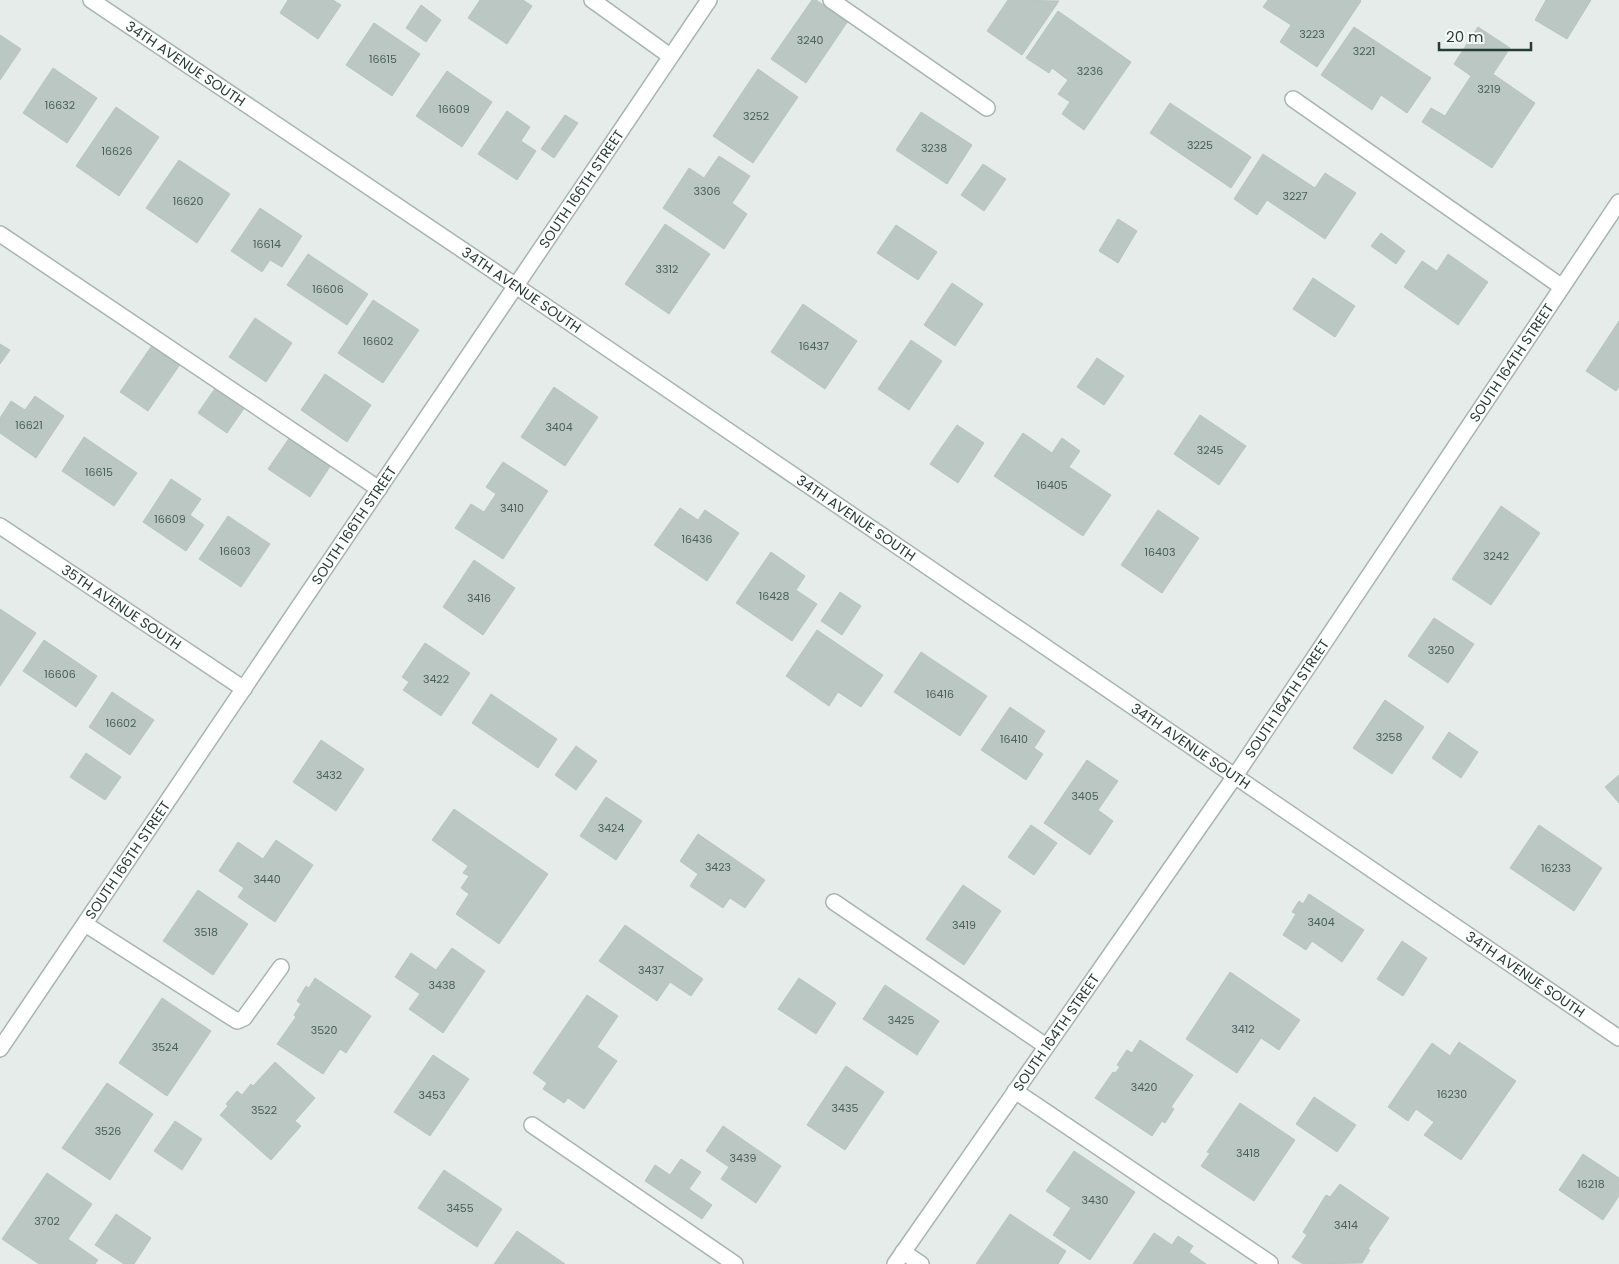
<svg xmlns="http://www.w3.org/2000/svg" width="1619" height="1264" font-family="Poppins,sans-serif">
	<rect width="100%" height="100%" fill="#e5ece9"/>
	<!-- building -->
	<g fill="#bac7c2" stroke="#b8c5c0">
		<polygon points="288,0 333,0 341,5 318,39 280,13"/>
		<polygon points="480,0 523,0 532,6 507,44 468,18"/>
		<polygon points="812,0 816,0 848,21 806,83 771,59"/>
		<polygon points="1008,0 1059,1 1022,55 987,31"/>
		<polygon points="1268,0 1360,0 1361,1 1317,67 1280,42 1291,25 1263,7"/>
		<polygon points="1546,0 1591,0 1567,39 1535,20"/>
		<polygon points="421,5 441,20 426,42 406,28"/>
		<polygon points="1058,11 1131,62 1084,130 1062,114 1070,102 1058,94 1068,80 1052,68 1049,73 1026,58"/>
		<polygon points="374,23 420,54 392,96 346,65"/>
		<polygon points="1354,27 1431,78 1407,113 1381,95 1372,110 1321,75"/>
		<polygon points="1478,27 1510,48 1493,74 1535,103 1492,168 1422,122 1431,108 1445,116 1471,76 1454,64"/>
		<polygon points="0,35 21,49 0,80"/>
		<polygon points="53,68 97,98 67,143 23,113"/>
		<polygon points="758,69 798,97 753,163 713,136"/>
		<polygon points="447,71 492,102 462,147 416,116"/>
		<polygon points="1170,103 1251,157 1231,188 1150,133"/>
		<polygon points="116,107 159,137 119,196 76,166"/>
		<polygon points="507,111 530,127 521,141 536,151 517,180 478,154"/>
		<polygon points="921,112 972,145 947,184 896,150"/>
		<polygon points="565,115 578,123 554,158 541,149"/>
		<polygon points="1263,154 1315,188 1325,173 1356,193 1325,239 1267,200 1257,215 1234,199"/>
		<polygon points="719,156 750,176 732,203 747,214 724,249 663,208 689,168 704,178"/>
		<polygon points="179,160 230,194 197,243 146,208"/>
		<polygon points="983,164 1006,179 984,211 961,195"/>
		<polygon points="260,208 302,236 282,267 270,260 262,272 231,251"/>
		<polygon points="1118,219 1137,231 1118,263 1099,251"/>
		<polygon points="665,224 710,254 669,314 625,284"/>
		<polygon points="896,225 937,252 918,280 877,253"/>
		<polygon points="1381,233 1405,251 1396,264 1371,246"/>
		<polygon points="308,254 368,294 347,325 287,285"/>
		<polygon points="1448,254 1488,282 1458,325 1404,287 1422,261 1437,271"/>
		<polygon points="1313,278 1355,306 1335,337 1293,309"/>
		<polygon points="952,283 983,304 955,346 924,325"/>
		<polygon points="373,300 419,330 383,383 338,353"/>
		<polygon points="803,304 857,341 825,389 771,352"/>
		<polygon points="255,318 292,343 266,382 229,357"/>
		<polygon points="1619,321 1619,387 1616,391 1586,371"/>
		<polygon points="911,340 942,361 909,410 878,389"/>
		<polygon points="0,344 10,350 0,364"/>
		<polygon points="153,344 181,363 148,411 120,392"/>
		<polygon points="1097,358 1124,376 1104,405 1077,387"/>
		<polygon points="325,374 371,405 347,442 301,410"/>
		<polygon points="216,387 245,407 227,433 198,413"/>
		<polygon points="554,387 598,417 565,466 521,437"/>
		<polygon points="35,396 64,416 36,458 0,433 0,418 11,401 25,410"/>
		<polygon points="1200,415 1246,446 1219,485 1174,454"/>
		<polygon points="957,425 984,443 958,483 930,464"/>
		<polygon points="1023,433 1052,453 1062,438 1080,451 1069,467 1111,495 1083,536 994,476"/>
		<polygon points="84,437 137,473 114,506 62,471"/>
		<polygon points="290,437 331,465 310,497 268,469"/>
		<polygon points="503,462 548,491 503,559 455,528 471,504 484,512 496,494 486,487"/>
		<polygon points="171,479 201,499 190,515 204,525 186,551 143,522"/>
		<polygon points="1501,506 1540,533 1491,605 1452,579"/>
		<polygon points="680,508 698,520 705,510 739,533 707,581 654,545"/>
		<polygon points="1158,510 1199,538 1162,593 1121,565"/>
		<polygon points="228,516 270,544 241,587 199,559"/>
		<polygon points="771,552 805,576 796,590 817,604 792,641 736,603"/>
		<polygon points="474,560 515,588 483,635 443,607"/>
		<polygon points="840,592 861,606 842,635 821,621"/>
		<polygon points="0,609 36,633 0,686"/>
		<polygon points="1434,618 1474,644 1448,683 1408,656"/>
		<polygon points="817,630 883,675 861,707 838,692 829,706 786,676"/>
		<polygon points="44,640 97,676 76,707 23,671"/>
		<polygon points="425,643 470,673 441,716 403,690 409,682 402,677"/>
		<polygon points="921,652 987,696 960,736 894,692"/>
		<polygon points="112,692 154,720 130,755 89,727"/>
		<polygon points="491,694 557,739 538,768 472,723"/>
		<polygon points="1385,700 1424,727 1392,774 1353,748"/>
		<polygon points="1010,707 1045,731 1034,748 1043,754 1026,780 981,750"/>
		<polygon points="1449,732 1478,752 1461,778 1432,758"/>
		<polygon points="321,740 364,769 336,811 293,782"/>
		<polygon points="576,746 597,761 576,790 555,775"/>
		<polygon points="86,753 121,777 105,800 70,777"/>
		<polygon points="1087,760 1118,781 1098,810 1113,821 1090,855 1044,823"/>
		<polygon points="1619,775 1619,803 1605,787"/>
		<polygon points="606,797 642,821 616,860 580,836"/>
		<polygon points="454,809 548,874 499,944 456,914 469,894 461,888 469,876 463,873 468,866 432,840"/>
		<polygon points="1031,825 1057,843 1034,875 1008,857"/>
		<polygon points="1539,825 1602,868 1574,911 1510,868"/>
		<polygon points="698,834 765,880 745,908 730,898 723,908 690,886 698,874 680,861"/>
		<polygon points="276,840 313,865 275,922 238,897 244,888 219,871 238,842 263,859"/>
		<polygon points="963,885 1001,911 964,965 926,939"/>
		<polygon points="198,890 248,924 213,975 163,941"/>
		<polygon points="1309,894 1364,930 1342,962 1312,941 1306,950 1283,935 1296,914 1292,912 1299,901 1303,904"/>
		<polygon points="625,925 703,979 691,996 670,982 657,1001 599,961"/>
		<polygon points="1402,941 1427,958 1403,996 1377,979"/>
		<polygon points="452,948 485,971 443,1033 409,1009 420,994 395,977 411,953 436,970"/>
		<polygon points="1230,972 1300,1020 1279,1050 1261,1038 1237,1073 1186,1039"/>
		<polygon points="315,978 371,1016 346,1053 340,1049 323,1074 277,1044 296,1017 294,1015 301,1004 297,1001 306,986 309,988"/>
		<polygon points="799,978 836,1003 816,1034 778,1009"/>
		<polygon points="885,985 939,1021 917,1055 863,1019"/>
		<polygon points="587,995 618,1016 597,1047 617,1061 584,1109 568,1098 564,1103 543,1089 547,1083 533,1073"/>
		<polygon points="162,998 211,1031 167,1096 119,1063"/>
		<polygon points="1140,1040 1193,1075 1171,1107 1174,1109 1165,1123 1162,1121 1152,1136 1095,1098 1113,1072 1115,1073 1120,1067 1117,1065 1127,1050 1132,1053"/>
		<polygon points="1459,1042 1516,1081 1461,1160 1424,1135 1434,1122 1416,1109 1408,1121 1388,1107 1432,1043 1450,1056"/>
		<polygon points="433,1055 469,1079 430,1136 394,1112"/>
		<polygon points="275,1062 315,1098 295,1121 301,1126 271,1160 220,1115 228,1106 226,1104 237,1091 242,1095 251,1084 253,1086"/>
		<polygon points="846,1066 884,1092 845,1150 807,1125"/>
		<polygon points="107,1083 153,1114 110,1180 62,1148"/>
		<polygon points="1314,1097 1356,1125 1337,1152 1296,1124"/>
		<polygon points="1240,1103 1295,1140 1254,1201 1201,1166 1210,1153 1207,1152"/>
		<polygon points="175,1121 202,1139 182,1170 154,1151"/>
		<polygon points="723,1126 781,1166 756,1203 721,1179 729,1167 706,1151"/>
		<polygon points="1074,1151 1135,1192 1090,1260 1053,1235 1071,1208 1046,1191"/>
		<polygon points="1583,1154 1619,1178 1619,1196 1603,1220 1559,1190"/>
		<polygon points="681,1159 701,1172 689,1189 712,1205 702,1219 645,1181 655,1165 670,1175"/>
		<polygon points="444,1170 502,1209 477,1247 418,1208"/>
		<polygon points="47,1173 92,1204 68,1239 98,1260 95,1264 39,1264 2,1239"/>
		<polygon points="1340,1184 1389,1218 1368,1249 1370,1250 1362,1263 1303,1264 1292,1257 1307,1235 1303,1232 1326,1195 1330,1197"/>
		<polygon points="116,1214 151,1238 134,1264 124,1264 95,1245"/>
		<polygon points="1010,1214 1066,1251 1058,1264 976,1264"/>
		<polygon points="517,1231 565,1264 494,1264"/>
		<polygon points="1154,1233 1172,1245 1178,1236 1193,1246 1189,1252 1206,1264 1133,1264"/>
	</g>
	<g fill="none" stroke-linecap="round" stroke-linejoin="round">
		<defs>
			<g id="lane">
				<polyline points="831,0 987,108"/>
				<polyline points="0,234 379,489"/>
				<polyline points="834,902 1046,1046"/>
				<polyline points="85,924 237,1021 244,1018 281,967"/>
				<polyline points="1015,1091 1270,1263"/>
				<polyline points="532,1125 735,1264"/>
			</g>
			<g id="street">
				<path id="s1" d="M91 0 488 267 1619 1038"/>
				<polyline points="592,0 670,56"/>
				<polyline points="1293,99 1562,287"/>
				<path id="s2" d="M0 526 244 689"/>
				<path id="s3" d="M0 1049 709 0"/>
				<polyline points="903,1252 921,1264"/>
				<path id="s4" d="M895 1264 1235 776 1619 202"/>
			</g>
		</defs>
		<!-- lane casing -->
		<use href="#lane" stroke="#a8b4b0" stroke-width="18"/>
		<!-- street casing -->
		<use href="#street" stroke="#a8b4b0" stroke-width="18"/>
		<!-- lane -->
		<use href="#lane" stroke="#fff" stroke-width="15"/>
		<!-- street -->
		<use href="#street" stroke="#fff" stroke-width="15"/>
	</g>
	<g text-anchor="middle" stroke-width="4.5" stroke-linejoin="round" paint-order="stroke">
		<!-- number labels -->
		<g font-size="11" fill="#4b5f5a">
			<text x="1312" y="38">3223</text>
			<text x="810" y="44">3240</text>
			<text x="1364" y="55">3221</text>
			<text x="383" y="63">16615</text>
			<text x="1090" y="75">3236</text>
			<text x="1489" y="93">3219</text>
			<text x="60" y="109">16632</text>
			<text x="454" y="113">16609</text>
			<text x="756" y="120">3252</text>
			<text x="1200" y="149">3225</text>
			<text x="934" y="152">3238</text>
			<text x="117" y="155">16626</text>
			<text x="707" y="195">3306</text>
			<text x="1295" y="200">3227</text>
			<text x="188" y="205">16620</text>
			<text x="267" y="248">16614</text>
			<text x="667" y="273">3312</text>
			<text x="328" y="293">16606</text>
			<text x="378" y="345">16602</text>
			<text x="814" y="350">16437</text>
			<text x="29" y="429">16621</text>
			<text x="559" y="431">3404</text>
			<text x="1210" y="454">3245</text>
			<text x="99" y="476">16615</text>
			<text x="1052" y="489">16405</text>
			<text x="512" y="512">3410</text>
			<text x="170" y="523">16609</text>
			<text x="697" y="543">16436</text>
			<text x="235" y="555">16603</text>
			<text x="1160" y="556">16403</text>
			<text x="1496" y="560">3242</text>
			<text x="774" y="600">16428</text>
			<text x="479" y="602">3416</text>
			<text x="1441" y="654">3250</text>
			<text x="60" y="678">16606</text>
			<text x="436" y="683">3422</text>
			<text x="940" y="698">16416</text>
			<text x="121" y="727">16602</text>
			<text x="1389" y="741">3258</text>
			<text x="1014" y="743">16410</text>
			<text x="329" y="779">3432</text>
			<text x="1085" y="800">3405</text>
			<text x="611" y="832">3424</text>
			<text x="718" y="871">3423</text>
			<text x="1556" y="872">16233</text>
			<text x="267" y="883">3440</text>
			<text x="1321" y="926">3404</text>
			<text x="964" y="929">3419</text>
			<text x="206" y="936">3518</text>
			<text x="651" y="974">3437</text>
			<text x="442" y="989">3438</text>
			<text x="901" y="1024">3425</text>
			<text x="1243" y="1033">3412</text>
			<text x="324" y="1034">3520</text>
			<text x="165" y="1051">3524</text>
			<text x="1144" y="1091">3420</text>
			<text x="1452" y="1098">16230</text>
			<text x="432" y="1099">3453</text>
			<text x="845" y="1112">3435</text>
			<text x="264" y="1114">3522</text>
			<text x="108" y="1135">3526</text>
			<text x="1248" y="1157">3418</text>
			<text x="743" y="1162">3439</text>
			<text x="1591" y="1188">16218</text>
			<text x="1095" y="1204">3430</text>
			<text x="460" y="1212">3455</text>
			<text x="47" y="1225">3702</text>
			<text x="1346" y="1229">3414</text>
		</g>
		<!-- street labels -->
		<g font-size="14" fill="#263c37" stroke="#f5f9f7">
			<text dy="5" stroke="none"><textPath href="#s1" startOffset="114">34TH AVENUE SOUTH</textPath></text>
			<text dy="5" stroke="none"><textPath href="#s3" startOffset="1038">SOUTH 166TH STREET</textPath></text>
			<text dy="5" stroke="none"><textPath href="#s1" startOffset="519">34TH AVENUE SOUTH</textPath></text>
			<text dy="5" stroke="none"><textPath href="#s4" startOffset="1092">SOUTH 164TH STREET</textPath></text>
			<text dy="5" stroke="none"><textPath href="#s1" startOffset="924">34TH AVENUE SOUTH</textPath></text>
			<text dy="5" stroke="none"><textPath href="#s3" startOffset="632">SOUTH 166TH STREET</textPath></text>
			<text dy="5" stroke="none"><textPath href="#s2" startOffset="146">35TH AVENUE SOUTH</textPath></text>
			<text dy="5" stroke="none"><textPath href="#s4" startOffset="688">SOUTH 164TH STREET</textPath></text>
			<text dy="5" stroke="none"><textPath href="#s1" startOffset="1329">34TH AVENUE SOUTH</textPath></text>
			<text dy="5" stroke="none"><textPath href="#s3" startOffset="228">SOUTH 166TH STREET</textPath></text>
			<text dy="5" stroke="none"><textPath href="#s1" startOffset="1734">34TH AVENUE SOUTH</textPath></text>
			<text dy="5" stroke="none"><textPath href="#s4" startOffset="282">SOUTH 164TH STREET</textPath></text>
		</g>
	</g>
	<!-- scale -->
	<path d="M1439 42v8h92v-8" fill="none" stroke="#263c37" stroke-width="2.5"/>
	<text x="1446" y="42" font-size="15" fill="#263c37" stroke="#f5f9f7" stroke-width="4" paint-order="stroke">20 m</text>
</svg>
